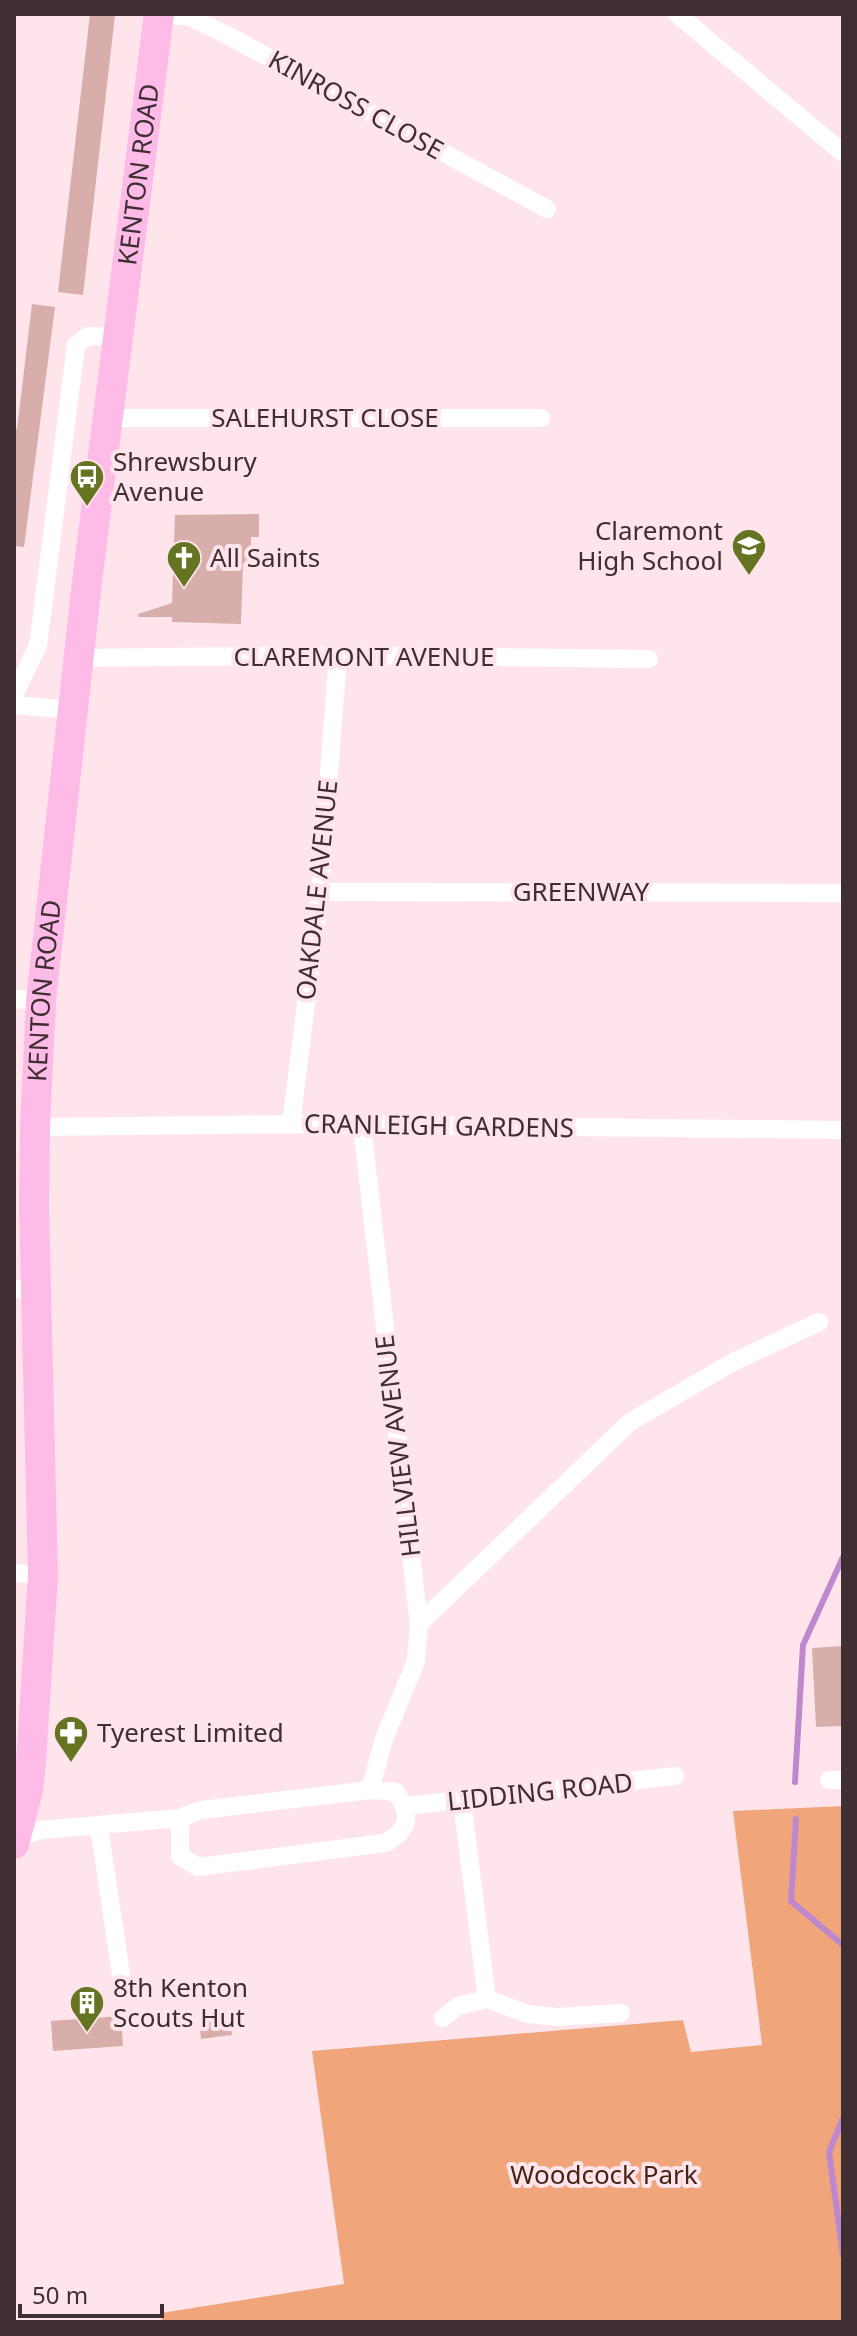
<svg xmlns="http://www.w3.org/2000/svg" width="857" height="2336" font-family="'Noto Sans',sans-serif">
	<rect width="100%" height="100%" fill="#ffe5eb"/>
	<!-- green -->
	<polygon fill="#f0a57b" points="843,1806 843,2322 162,2322 161,2313 344,2284 312,2051 683,2020 691,2052 762,2045 733,1811"/>
	<g fill="none" stroke-linecap="round" stroke-linejoin="round">
		<!-- stream -->
		<g stroke="#bd88cd" stroke-width="6">
			<polyline points="795,1782 803,1645 843,1557"/>
			<polyline points="796,1819 791,1901 843,1945"/>
			<polyline points="843,2118 829,2152 843,2255"/>
		</g>
	</g>
	<!-- building -->
	<g fill="#d7aea9">
		<polygon points="90,14 115,15 83,295 58,292"/>
		<polygon points="32,304 55,307 24,547 14,546 14,429 17,429"/>
		<polygon points="259,514 259,537 251,537 251,563 243,563 241,624 172,622 172,617 139,617 138,614 172,603 175,515"/>
		<polygon points="843,1646 843,1726 816,1727 812,1648"/>
		<polygon points="121,2016 123,2046 53,2051 51,2021"/>
		<polygon points="230,2018 232,2035 201,2039 199,2021"/>
	</g>
	<g fill="none" stroke-linecap="round" stroke-linejoin="round">
		<!-- minor -->
		<g stroke="#fff" stroke-width="18">
			<polyline points="160,14 190,17 229,36 547,209"/>
			<polyline points="677,14 843,153"/>
			<polyline points="109,418 541,418"/>
			<polyline points="79,658 338,655 649,659"/>
			<polyline points="14,695 38,646 76,345 88,336 119,337"/>
			<polyline points="14,705 73,710"/>
			<polyline points="320,892 843,893"/>
			<polyline points="14,999 41,1001"/>
			<polyline points="291,1124 320,892 338,655"/>
			<polyline points="362,1126 419,1624 416,1661 384,1739 370,1790"/>
			<polyline points="35,1127 291,1124 843,1130"/>
			<polyline points="14,1289 35,1289"/>
			<polyline points="14,1573 43,1575"/>
			<polyline points="419,1624 630,1422 733,1362 819,1322"/>
			<polyline points="829,1780 843,1780"/>
			<polyline points="462,1802 487,1999"/>
			<polyline points="406,1806 675,1776"/>
			<polyline points="99,1827 122,1981"/>
			<path d="M14 1839 41 1830 180 1818 201 1810 370 1790 396 1792C411 1815 411 1829 385 1843L198 1867 180 1856V1818"/>
			<polyline points="443,2018 458,2006 487,1999 528,2014 558,2017 621,2013"/>
		</g>
		<!-- primary -->
		<path stroke="#febbe8" stroke-width="30" id="s1" d="M14 1844 28 1790 31 1762 43 1575 34 1207 35 1127 41 1001 87 582 159 14"/>
	</g>
	<!-- icons -->
	<defs>
		<symbol id="bus-pin" viewBox="-11 -11 22 30"><path d="M0 17L-7.5 6A9.5 9.5 0 1 1 7.5 6Z" fill="#657421" stroke="#ffe5eb"/><path d="M-5-6H5V4H4V6H2V4H-2V6H-4V4H-5ZM-3.5-4V0h7V-4ZM-3.5 1.2v1.5H-2V1.2ZM2 1.2v1.5H3.5V1.2Z" fill="#fff"/></symbol>
		<symbol id="school-pin" viewBox="-11 -11 22 30"><path d="M0 17L-7.5 6A9.5 9.5 0 1 1 7.5 6Z" fill="#657421" stroke="#ffe5eb"/><path d="M0-5L7-2L0 1L-7-2ZM-4 1L0 2.5L4 1V4Q0 6-4 4Z" fill="#fff"/></symbol>
		<symbol id="church-pin" viewBox="-11 -11 22 30"><path d="M0 17L-7.5 6A9.5 9.5 0 1 1 7.5 6Z" fill="#657421" stroke="#ffe5eb"/><path d="M-1.2-6h2.4v3.5h3.3v2.4h-3.3V6h-2.4V-.1h-3.3v-2.4h3.3Z" fill="#fff"/></symbol>
		<symbol id="pharmacy-pin" viewBox="-11 -11 22 30"><path d="M0 17L-7.5 6A9.5 9.5 0 1 1 7.5 6Z" fill="#657421" stroke="#ffe5eb"/><path d="M-2-6h4v4h4v4h-4v4h-4v-4h-4v-4h4Z" fill="#fff"/></symbol>
		<symbol id="building-pin" viewBox="-11 -11 22 30"><path d="M0 17L-7.5 6A9.5 9.5 0 1 1 7.5 6Z" fill="#657421" stroke="#ffe5eb"/><path d="M-4-6H4V6H1V3H-1V6H-4ZM-2.5-4.3h1.7v1.8h-1.7ZM.8-4.3h1.7v1.8H.8ZM-2.5-1h1.7V.8h-1.7ZM.8-1h1.7V.8H.8Z" fill="#fff"/></symbol>
	</defs>
	<g fill-rule="evenodd">
		<use href="#bus-pin" x="67" y="457" width="40" height="54"/>
		<use href="#school-pin" x="729" y="526" width="40" height="54"/>
		<use href="#church-pin" x="164" y="538" width="40" height="54"/>
		<use href="#pharmacy-pin" x="51" y="1713" width="40" height="54"/>
		<use href="#building-pin" x="67" y="1983" width="40" height="54"/>
	</g>
	<g text-anchor="middle" stroke-width="8" stroke-linejoin="round" paint-order="stroke">
		<!-- street labels -->
		<g font-size="26" fill="#3f2f32" stroke="#ffe5eb">
			<text transform="translate(356 105) rotate(29)" y="9">KINROSS CLOSE</text>
			<text dy="9" stroke="none"><textPath href="#s1" startOffset="1678">KENTON ROAD</textPath></text>
			<text x="325" y="427">SALEHURST CLOSE</text>
			<text x="364" y="666">CLAREMONT AVENUE</text>
			<text transform="translate(317 890) rotate(-84)" y="9">OAKDALE AVENUE</text>
			<text x="581" y="901">GREENWAY</text>
			<text dy="9" stroke="none"><textPath href="#s1" startOffset="856">KENTON ROAD</textPath></text>
			<text transform="translate(439 1126) rotate(1)" y="9">CRANLEIGH GARDENS</text>
			<text transform="translate(398 1446) rotate(-97)" y="9">HILLVIEW AVENUE</text>
			<text transform="translate(540 1792) rotate(-6)" y="9">LIDDING ROAD</text>
		</g>
		<!-- poi labels -->
		<g font-size="26" fill="#3f2f32" stroke="#ffe5eb" text-anchor="start">
			<text x="113" y="471">Shrewsbury<tspan x="113" dy="30">Avenue</tspan></text>
			<text x="723" y="540" text-anchor="end">Claremont<tspan x="723" dy="30">High School</tspan></text>
			<text x="210" y="567">All Saints</text>
			<text x="97" y="1742">Tyerest Limited</text>
			<text x="113" y="1997">8th Kenton<tspan x="113" dy="30">Scouts Hut</tspan></text>
		</g>
		<!-- park labels -->
		<g font-size="26" fill="#452512" stroke="#ffe5eb">
			<text x="604" y="2184">Woodcock Park</text>
		</g>
	</g>
	<!-- border -->
	<rect width="857" height="2336" fill="none" stroke="#3f2f32" stroke-width="32"/>
	<!-- scale -->
	<path d="M20 2304v12h142v-12" fill="none" stroke="#3f2f32" stroke-width="4"/>
	<text x="32" y="2304" font-size="24" fill="#3f2f32" stroke="#ffe5eb" stroke-width="6" paint-order="stroke">50 m</text>
</svg>
